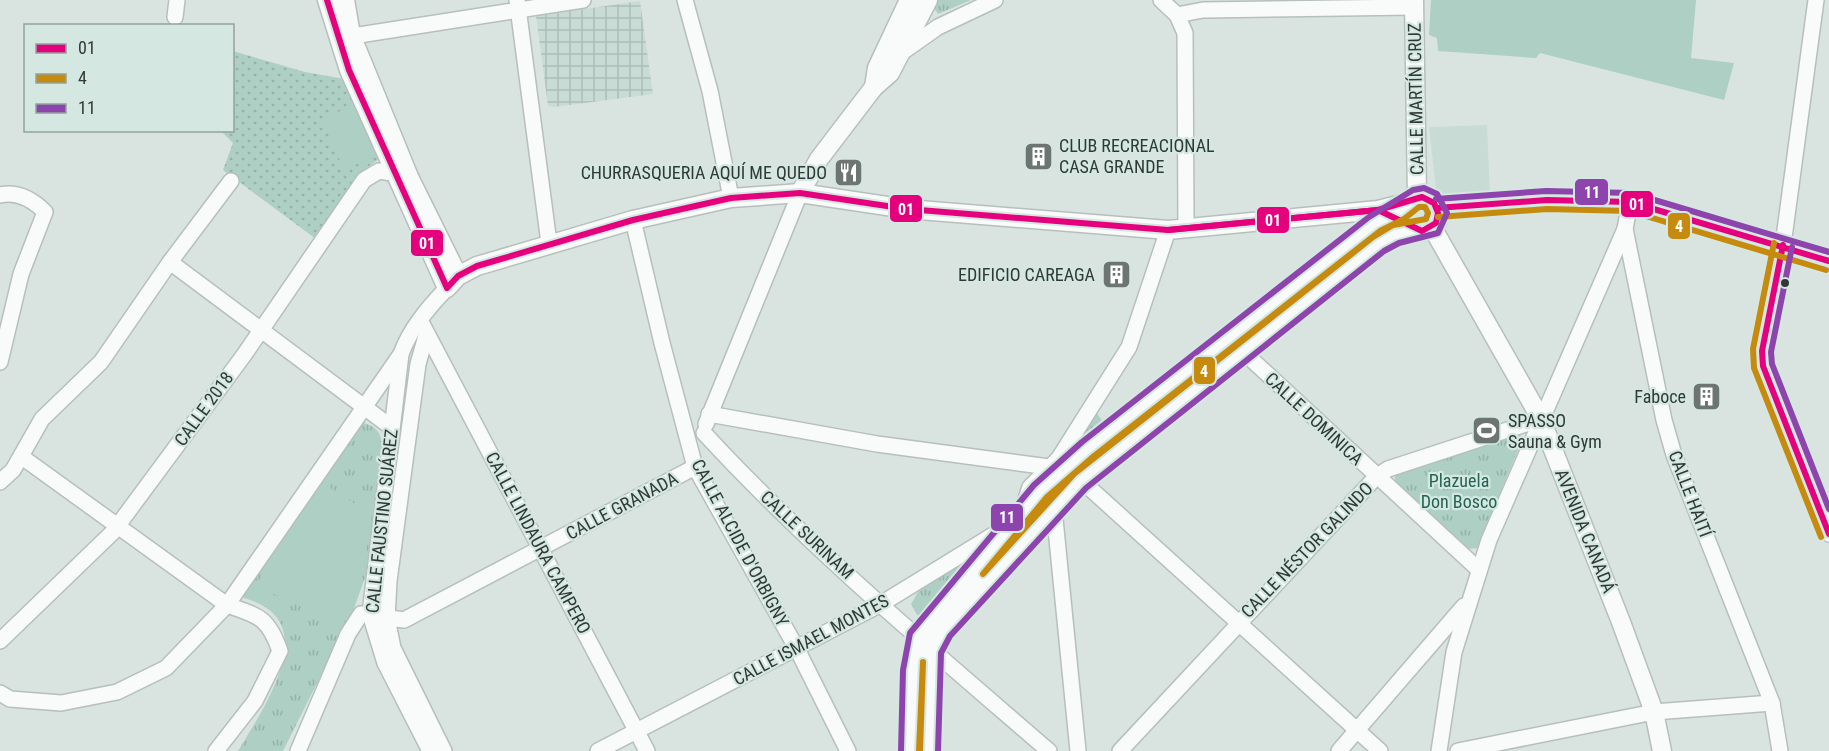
<svg xmlns="http://www.w3.org/2000/svg" width="1829" height="751" font-family="'Roboto Condensed',sans-serif">
	<defs>
		<pattern id="industrial-grid" width="8" height="8" patternUnits="userSpaceOnUse" patternTransform="scale(1.5)"><rect width="8" height="8" fill="#c8dcd5"/><path d="M0 4h8M4 0v8" fill="none" stroke="#acbeb7"/></pattern>
		<pattern id="grass-dots" width="8" height="8" patternUnits="userSpaceOnUse" patternTransform="scale(1.5)"><rect width="8" height="8" fill="#adcfc4"/><path d="M2 2h.1M6 6h.1" fill="none" stroke="#95b2a9" stroke-width="1.8" stroke-linecap="round"/></pattern>
		<pattern id="park-tufts" width="24" height="20" patternUnits="userSpaceOnUse" patternTransform="scale(1.5)"><rect width="24" height="20" fill="#adcfc4"/><path d="M3 7l-1-3M5 7V3M7 7l1-3M15 17l-1-3M17 17v-4M19 17l1-3" fill="none" stroke="#95b2a9"/></pattern>
	</defs>
	<rect width="100%" height="100%" fill="#d9e4e0"/>
	<!-- built -->
	<polygon fill="#c8dcd5" points="1487,125 1490,195 1444,197 1436,189 1429,127"/>
	<!-- industrial -->
	<polygon fill="url(#industrial-grid)" points="640,1 653,94 554,107 548,106 536,16"/>
	<!-- grass -->
	<polygon fill="url(#grass-dots)" points="233,51 305,72 345,79 379,159 361,172 316,239 223,170 233,143 221,131 232,130"/>
	<!-- park -->
	<g fill="url(#park-tufts)">
		<polygon points="935,0 971,0 938,14 932,5"/>
		<polygon points="1093,408 1108,429 1032,487"/>
		<path d="M364 423C378 427 382 434 382 449L366 575 353 611 283 751H238C265 706 328 616 239 597L355 428Z"/>
		<polygon points="1519,433 1523,438 1477,548 1468,549 1396,483 1394,473"/>
		<polygon points="990,539 926,617 917,615 911,604 918,592"/>
	</g>
	<!-- pitch -->
	<g fill="#adcfc4">
		<polygon points="1431,0 1696,0 1691,58 1734,63 1724,100 1540,53 1536,58 1438,51 1437,38 1429,35"/>
		<polygon points="354,105 376,156 344,170 322,119"/>
		<polygon points="321,482 372,515 363,573 346,616 254,588"/>
	</g>
	<g fill="none" stroke-linecap="round" stroke-linejoin="round">
		<defs>
			<g id="minor">
				<polyline points="517,0 549,243"/>
				<polyline points="685,0 710,91 731,198"/>
				<polyline points="1161,0 1177,15 1185,33 1186,229"/>
				<polyline points="1816,0 1783,245 1762,351 1767,379 1829,534"/>
				<polyline points="1177,15 1203,10 1414,7"/>
				<polyline points="175,17 177,0"/>
				<polyline points="340,38 583,0"/>
				<polyline points="901,53 938,27 995,0"/>
				<path d="M0 195C18 191 33 200 45 212L21 274 0 362"/>
				<polyline points="633,220 662,343 695,467 797,649 848,751"/>
				<polyline points="1625,229 1664,420 1674,455 1772,703 1780,751"/>
				<polyline points="170,262 391,427"/>
				<polyline points="421,322 647,751"/>
				<polyline points="426,336 418,364 389,581 387,618 393,648 444,751"/>
				<polyline points="1237,346 1479,570"/>
				<polyline points="709,414 877,444 1049,467"/>
				<polyline points="706,424 800,193"/>
				<path d="M704 433C810 548 931 649 1049 751"/>
				<path d="M22 457 227 605C259 616 268 617 280 651L255 701 216 751"/>
				<polyline points="1073,473 1380,751"/>
				<polyline points="0,482 13,470 42,419 101,362 170,262 231,181"/>
				<polyline points="1026,499 1030,487 1059,458 1129,347 1168,230"/>
				<polyline points="1054,509 1078,751"/>
				<polyline points="0,641 113,532 244,355 364,180 379,171 405,175"/>
				<polyline points="0,693 10,699 61,703 117,692 166,668 227,605 401,354"/>
				<polyline points="298,751 348,634 361,614 404,620 695,467"/>
				<path d="M430 751 385 663 370 614 401 354C410 329 428 308 447 288"/>
				<polyline points="598,751 881,604 1003,529"/>
				<polyline points="1120,751 1376,477 1388,469 1541,419"/>
				<polyline points="1339,751 1464,606"/>
				<polyline points="1439,751 1454,652 1489,540 1625,229 1630,202"/>
				<polyline points="1458,751 1654,712 1772,703"/>
			</g>
			<g id="major">
				<polyline points="327,0 349,70 447,288 458,276 477,266 633,220 731,198 800,193 907,209 1168,230 1378,210 1402,204"/>
				<polyline points="345,0 351,35 363,64 409,177 458,276"/>
				<polyline points="1414,0 1417,197"/>
				<polyline points="874,87 877,68 909,0"/>
				<polyline points="800,193 819,159 874,87 890,73 928,0"/>
				<polyline points="1432,227 1541,419 1621,622 1654,712 1662,751"/>
			</g>
			<g id="highway">
				<polyline points="1437,208 1547,200 1630,202 1829,261"/>
				<polyline points="910,751 912,671 918,637 1041,491 1088,449 1375,224 1405,207"/>
				<path d="M929 751 932 651 943 631 1080 481 1379 244C1385 241 1390 236 1396 234 1412 228 1436 236 1438 213 1435 200 1426 195 1413 198L1405 207 1406 222 1417 230"/>
			</g>
		</defs>
		<!-- minor casing -->
		<use href="#minor" stroke="#b6bfbb" stroke-width="18"/>
		<!-- major casing -->
		<use href="#major" stroke="#b6bfbb" stroke-width="21"/>
		<!-- highway casing -->
		<use href="#highway" stroke="#b6bfbb" stroke-width="24"/>
		<!-- minor -->
		<use href="#minor" stroke="#f9fbfa" stroke-width="15"/>
		<!-- major -->
		<use href="#major" stroke="#f9fbfa" stroke-width="18"/>
		<!-- highway -->
		<use href="#highway" stroke="#f9fbfa" stroke-width="21"/>
		<defs>
			<g id="bus-1">
				<polyline points="327,0 349,70 447,288 458,276 477,266 633,220 731,198 800,193 907,209 1168,230"/>
				<polygon points="1422,197 1434,203 1438,213 1436,223 1422,231 1378,210"/>
				<polyline points="1437,208 1547,200 1630,202 1829,261"/>
				<polyline points="1168,230 1378,210"/>
				<polyline points="1168,230 1378,210"/>
				<polyline points="1783,245 1762,351 1763,366 1829,534"/>
			</g>
			<g id="bus-2">
				<polygon points="1419,207 1425,207 1428,213 1426,219 1393,225 1373,237 1074,474 983,574 1047,497 1094,456 1380,231 1404,219"/>
				<polyline points="1438,217 1547,209 1629,211 1826,270"/>
				<polyline points="1774,243 1753,349 1754,368 1821,537"/>
				<polyline points="919,751 923,662 920,751"/>
			</g>
			<g id="bus-3">
				<polyline points="1436,199 1546,191 1631,193 1829,252"/>
				<polyline points="1792,247 1771,352 1772,364 1829,509"/>
				<polyline points="901,751 903,670 910,633 1034,485 1082,442 1369,217 1413,190 1424,188 1437,194 1447,213 1438,233 1399,243 1384,251 1086,488 950,636 941,653 938,751"/>
			</g>
		</defs>
		<!-- bus-1 casing -->
		<use href="#bus-1" stroke="#d4e8e1" stroke-width="10"/>
		<!-- bus-2 casing -->
		<use href="#bus-2" stroke="#d4e8e1" stroke-width="10"/>
		<!-- bus-3 casing -->
		<use href="#bus-3" stroke="#d4e8e1" stroke-width="10"/>
		<!-- bus-1 -->
		<use href="#bus-1" stroke="#e5007d" stroke-width="6"/>
		<!-- bus-2 -->
		<use href="#bus-2" stroke="#c68b0e" stroke-width="6"/>
		<!-- bus-3 -->
		<use href="#bus-3" stroke="#8e44ad" stroke-width="6"/>
	</g>
	<!-- icons -->
	<defs>
		<symbol id="building-square" viewBox="-11 -11 22 22"><rect x="-9" y="-9" width="18" height="18" rx="4" fill="#6c7572" stroke="#d4e8e1"/><path d="M-4-6H4V6H1V3H-1V6H-4ZM-2.5-4.3h1.7v1.8h-1.7ZM.8-4.3h1.7v1.8H.8ZM-2.5-1h1.7V.8h-1.7ZM.8-1h1.7V.8H.8Z" fill="#fff"/></symbol>
		<symbol id="restaurant-square" viewBox="-11 -11 22 22"><rect x="-9" y="-9" width="18" height="18" rx="4" fill="#6c7572" stroke="#d4e8e1"/><path d="M-5-6h1v4h1v-4h1v4h1v-4h1v5L-1.5 .5V6h-2V.5L-5-1ZM5-6V6H3V1.5H1.5Q1.5-4 5-6Z" fill="#fff"/></symbol>
		<symbol id="stadium-square" viewBox="-11 -11 22 22"><rect x="-9" y="-9" width="18" height="18" rx="4" fill="#6c7572" stroke="#d4e8e1"/><path d="M0-5a6.5 5 0 1 0 0 10a6.5 5 0 1 0 0-10ZM-3.5-1.8h7v3.6h-7Z" fill="#fff"/></symbol>
	</defs>
	<g fill-rule="evenodd">
		<use href="#building-square" x="1022" y="140" width="33" height="33"/>
		<use href="#restaurant-square" x="832" y="156" width="33" height="33"/>
		<use href="#building-square" x="1100" y="258" width="33" height="33"/>
		<use href="#building-square" x="1690" y="380" width="33" height="33"/>
		<use href="#stadium-square" x="1470" y="414" width="33" height="33"/>
	</g>
	<!-- markers -->
	<circle fill="#313937" stroke="#d4e8e1" stroke-width="2" cx="1785" cy="283" r="5"/>
	<g text-anchor="middle" stroke-width="4.5" stroke-linejoin="round" paint-order="stroke">
		<!-- street labels -->
		<g font-size="18" fill="#313937" stroke="#d4e8e1">
			<text transform="translate(1416 99) rotate(-91)" y="6">CALLE MARTÍN CRUZ</text>
			<text transform="translate(204 409) rotate(-54)" y="6">CALLE 2018</text>
			<text transform="translate(1314 419) rotate(43)" y="6">CALLE DOMINICA</text>
			<text transform="translate(1690 494) rotate(69)" y="6">CALLE HAITÍ</text>
			<text transform="translate(622 506) rotate(-28)" y="6">CALLE GRANADA</text>
			<text transform="translate(382 521) rotate(-84)" y="6">CALLE FAUSTINO SUÁREZ</text>
			<text transform="translate(1585 531) rotate(68)" y="6">AVENIDA CANADÁ</text>
			<text transform="translate(807 535) rotate(43)" y="6">CALLE SURINAM</text>
			<text transform="translate(538 543) rotate(62)" y="6">CALLE LINDAURA CAMPERO</text>
			<text transform="translate(740 543) rotate(62)" y="6">CALLE ALCIDE D'ORBIGNY</text>
			<text transform="translate(1307 550) rotate(-46)" y="6">CALLE NÉSTOR GALINDO</text>
			<text transform="translate(811 640) rotate(-28)" y="6">CALLE ISMAEL MONTES</text>
		</g>
		<!-- poi labels -->
		<g font-size="18" fill="#313937" stroke="#d4e8e1" text-anchor="end">
			<text x="1059" y="152" text-anchor="start">CLUB RECREACIONAL<tspan x="1059" dy="21">CASA GRANDE</tspan></text>
			<text x="827" y="179">CHURRASQUERIA AQUÍ ME QUEDO</text>
			<text x="1095" y="281">EDIFICIO CAREAGA</text>
			<text x="1686" y="403">Faboce</text>
			<text x="1508" y="427" text-anchor="start">SPASSO<tspan x="1508" dy="21">Sauna &amp; Gym</tspan></text>
		</g>
		<!-- park labels -->
		<g font-size="18" fill="#236353" stroke="#d4e8e1">
			<text x="1459" y="487">Plazuela<tspan x="1459" dy="21">Don Bosco</tspan></text>
		</g>
	</g>
	<g stroke="#d4e8e1" stroke-width="2">
		<rect x="1574" y="178" width="35" height="28" rx="6" fill="#8e44ad"/>
		<rect x="1620" y="190" width="34" height="28" rx="6" fill="#e5007d"/>
		<rect x="889" y="194" width="34" height="29" rx="6" fill="#e5007d"/>
		<rect x="1256" y="206" width="34" height="28" rx="6" fill="#e5007d"/>
		<rect x="1667" y="212" width="24" height="28" rx="6" fill="#c68b0e"/>
		<rect x="410" y="229" width="34" height="28" rx="6" fill="#e5007d"/>
		<rect x="1193" y="356" width="23" height="29" rx="6" fill="#c68b0e"/>
		<rect x="990" y="503" width="34" height="29" rx="6" fill="#8e44ad"/>
	</g>
	<g font-size="16" text-anchor="middle" font-weight="bold" fill="#fff">
		<text x="1592" y="198">11</text>
		<text x="1637" y="210">01</text>
		<text x="906" y="215">01</text>
		<text x="1273" y="226">01</text>
		<text x="1679" y="232">4</text>
		<text x="427" y="249">01</text>
		<text x="1204" y="377">4</text>
		<text x="1007" y="523">11</text>
	</g>
	<!-- legend -->
	<rect x="24" y="24" width="210" height="108" fill="#d4e8e1" stroke="#93a29d" stroke-width="1.5"/>
	<rect x="36" y="44" width="30" height="9" fill="#e5007d" stroke="#93a29d" stroke-width="1.5"/>
	<text x="78" y="54" font-size="18" fill="#313937">01</text>
	<rect x="36" y="74" width="30" height="9" fill="#c68b0e" stroke="#93a29d" stroke-width="1.5"/>
	<text x="78" y="84" font-size="18" fill="#313937">4</text>
	<rect x="36" y="104" width="30" height="9" fill="#8e44ad" stroke="#93a29d" stroke-width="1.5"/>
	<text x="78" y="114" font-size="18" fill="#313937">11</text>
</svg>
